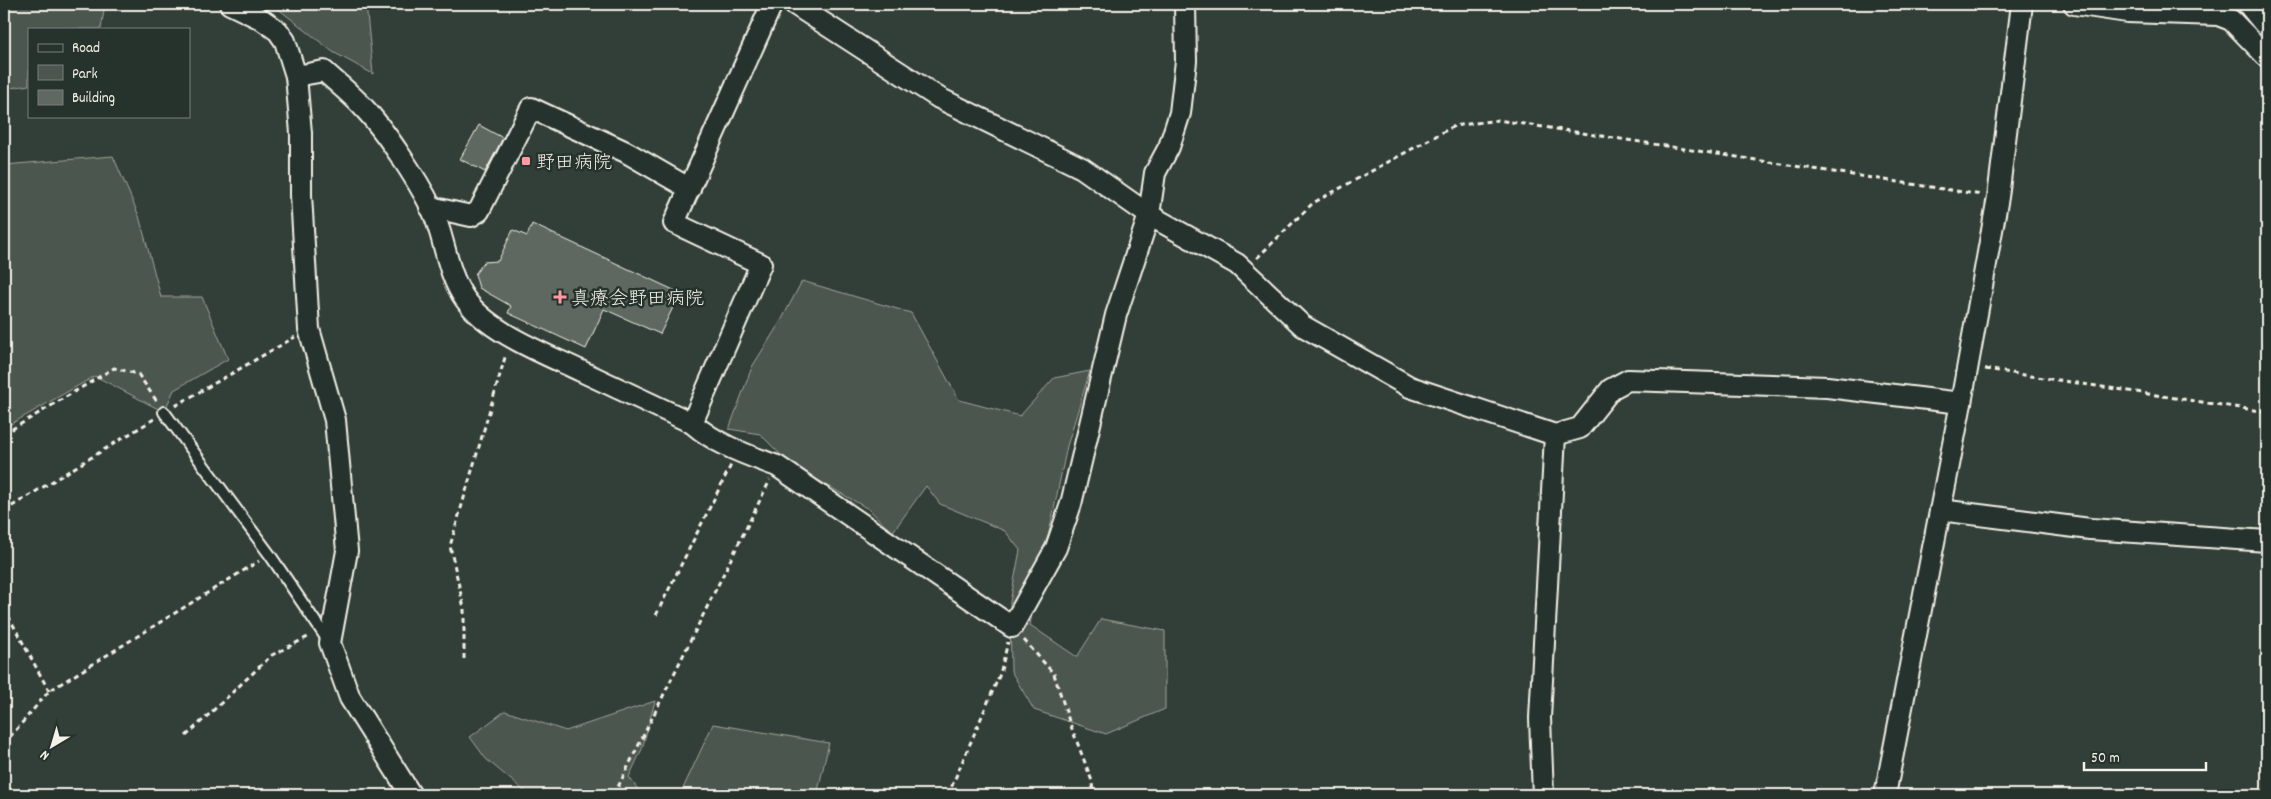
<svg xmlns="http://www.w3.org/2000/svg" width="2271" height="799" font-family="Dekko,'Klee One',sans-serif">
	<rect width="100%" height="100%" fill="#323e38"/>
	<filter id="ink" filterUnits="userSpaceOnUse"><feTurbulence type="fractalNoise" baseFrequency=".02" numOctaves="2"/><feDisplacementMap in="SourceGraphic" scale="10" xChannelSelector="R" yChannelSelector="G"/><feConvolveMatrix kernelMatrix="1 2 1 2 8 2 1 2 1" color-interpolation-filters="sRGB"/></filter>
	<g filter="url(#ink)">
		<!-- green -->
		<g fill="#4c564f" stroke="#a0a49c">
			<polygon points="4,4 105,4 101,29 29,29 29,85 4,89"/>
			<polygon points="272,4 366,4 373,74 333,52"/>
			<polygon points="113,156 139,216 161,297 202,297 228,359 174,390 164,412 95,376 4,428 4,165"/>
			<polygon points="802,281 911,313 959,400 1020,416 1054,378 1090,371 1067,446 1030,625 1077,657 1101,619 1165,631 1165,709 1106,734 1034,710 1011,671 1010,602 1020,550 1005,531 940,504 926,486 892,533 870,510 790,464 760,434 729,429 752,367 782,319"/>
			<polygon points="655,701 642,749 629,777 642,795 529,795 486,759 470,737 505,711 566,731"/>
			<polygon points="713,724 829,743 817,795 680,795"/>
		</g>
		<!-- building -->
		<g fill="#5f6861" stroke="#f4f1e8">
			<polygon points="479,125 503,138 485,172 460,159"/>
			<polygon points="532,224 680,293 660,334 604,309 586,349 508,313 511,306 479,288 475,274 484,262 498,261 513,230 527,236"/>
		</g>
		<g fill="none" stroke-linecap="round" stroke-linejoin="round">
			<defs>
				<polyline id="service" points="164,412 270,555 329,642"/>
				<g id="minor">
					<polyline points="230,4 261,19 278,31 285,41 296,76 301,133 301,195 309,329 335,420 347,551 330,643 350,698 411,795"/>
					<polyline points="794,4 939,98 1082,168 1149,215 1237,264 1303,326 1410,387 1555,435 1580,428 1611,389 1628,380 1827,387 1961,403"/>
					<polyline points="2074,4 2127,12 2218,15 2231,20 2267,57"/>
					<path d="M296 76 324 71C337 83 351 94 363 107 385 130 417 179 431 207 445 237 446 272 465 299 489 333 546 354 583 372 619 389 656 406 692 423 717 445 747 455 777 466L1012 627 1056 548 1071 504 1116 315 1149 215 1155 173 1169 147 1180 113 1186 61 1185 4"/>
					<polyline points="430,207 471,216 479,211 531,108 626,152 690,189"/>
					<polyline points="692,423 761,264 674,223 772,4"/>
					<polyline points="1940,510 2090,529 2267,541"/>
					<polyline points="1543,795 1540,718 1555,435"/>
					<polyline points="1885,795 1961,403 1998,197 2022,4"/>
				</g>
				<polyline id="trunk" points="2253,4 2267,21"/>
			</defs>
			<!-- service casing -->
			<use href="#service" stroke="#f4f1e8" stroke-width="14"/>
			<!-- minor casing -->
			<use href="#minor" stroke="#f4f1e8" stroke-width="24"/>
			<!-- trunk casing -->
			<use href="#trunk" stroke="#f4f1e8" stroke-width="31"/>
			<!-- path -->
			<g stroke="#f4f1e8" stroke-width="3" stroke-dasharray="5 4" stroke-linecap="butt">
				<polyline points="1257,258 1313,203 1454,126 1498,120 1982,195"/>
				<polyline points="1985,369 2267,412"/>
				<polyline points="175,406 295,337"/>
				<polyline points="4,434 114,368 138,374 158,403"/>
				<polyline points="4,511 154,419"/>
				<polyline points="4,608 49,691"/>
				<polyline points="656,615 731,465"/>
				<polyline points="1024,640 1054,674 1069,721 1092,781 1093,795"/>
				<polyline points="464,659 464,608 450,546 506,354"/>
				<polyline points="186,736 272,655 310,636"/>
				<polyline points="4,744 49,691 259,561"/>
				<polyline points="4,781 11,795"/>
				<polyline points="614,795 770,480"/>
				<polyline points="948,795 1000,674 1008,642"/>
			</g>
			<!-- service -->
			<use href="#service" stroke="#26332d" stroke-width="10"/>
			<!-- minor -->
			<use href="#minor" stroke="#26332d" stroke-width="20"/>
			<!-- trunk -->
			<use href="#trunk" stroke="#26332d" stroke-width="28"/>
		</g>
	</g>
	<!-- markers -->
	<g fill="#ff9aa2" stroke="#26332d" stroke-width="2">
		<rect x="521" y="156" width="10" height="10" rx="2.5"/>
		<path d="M557.5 289.5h5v5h5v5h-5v5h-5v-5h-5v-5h5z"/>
	</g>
	<g text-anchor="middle" stroke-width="5" stroke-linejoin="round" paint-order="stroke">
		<!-- poi labels -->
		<g font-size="19" fill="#f4f1e8" stroke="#26332d" text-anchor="start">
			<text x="536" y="168">野田病院</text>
			<text x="571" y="304">真療会野田病院</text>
		</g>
	</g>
	<!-- margin -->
	<rect width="2271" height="799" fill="none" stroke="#26332d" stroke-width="20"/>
	<rect x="10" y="10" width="2251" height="779" fill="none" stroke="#f4f1e8" stroke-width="2" filter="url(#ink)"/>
	<!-- legend -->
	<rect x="28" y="28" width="162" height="90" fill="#26332d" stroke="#787f78"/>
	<rect x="38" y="44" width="25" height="8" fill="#26332d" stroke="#787f78"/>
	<text x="72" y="52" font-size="15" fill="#f4f1e8">Road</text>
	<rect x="38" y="65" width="25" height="15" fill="#4c564f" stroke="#787f78"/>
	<text x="72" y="78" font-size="15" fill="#f4f1e8">Park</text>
	<rect x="38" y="90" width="25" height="15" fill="#5f6861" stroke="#787f78"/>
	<text x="72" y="102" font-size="15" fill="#f4f1e8">Building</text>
	<!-- north arrow -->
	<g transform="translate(52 746) rotate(218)" stroke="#26332d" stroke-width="4" paint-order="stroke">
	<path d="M0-4L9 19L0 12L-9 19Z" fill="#f4f1e8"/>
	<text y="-8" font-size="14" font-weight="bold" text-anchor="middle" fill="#f4f1e8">N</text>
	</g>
	<!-- scale -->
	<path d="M2084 762v8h122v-8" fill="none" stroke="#f4f1e8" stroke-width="2.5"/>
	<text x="2091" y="762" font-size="15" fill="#f4f1e8" stroke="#26332d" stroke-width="4" paint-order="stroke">50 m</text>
</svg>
